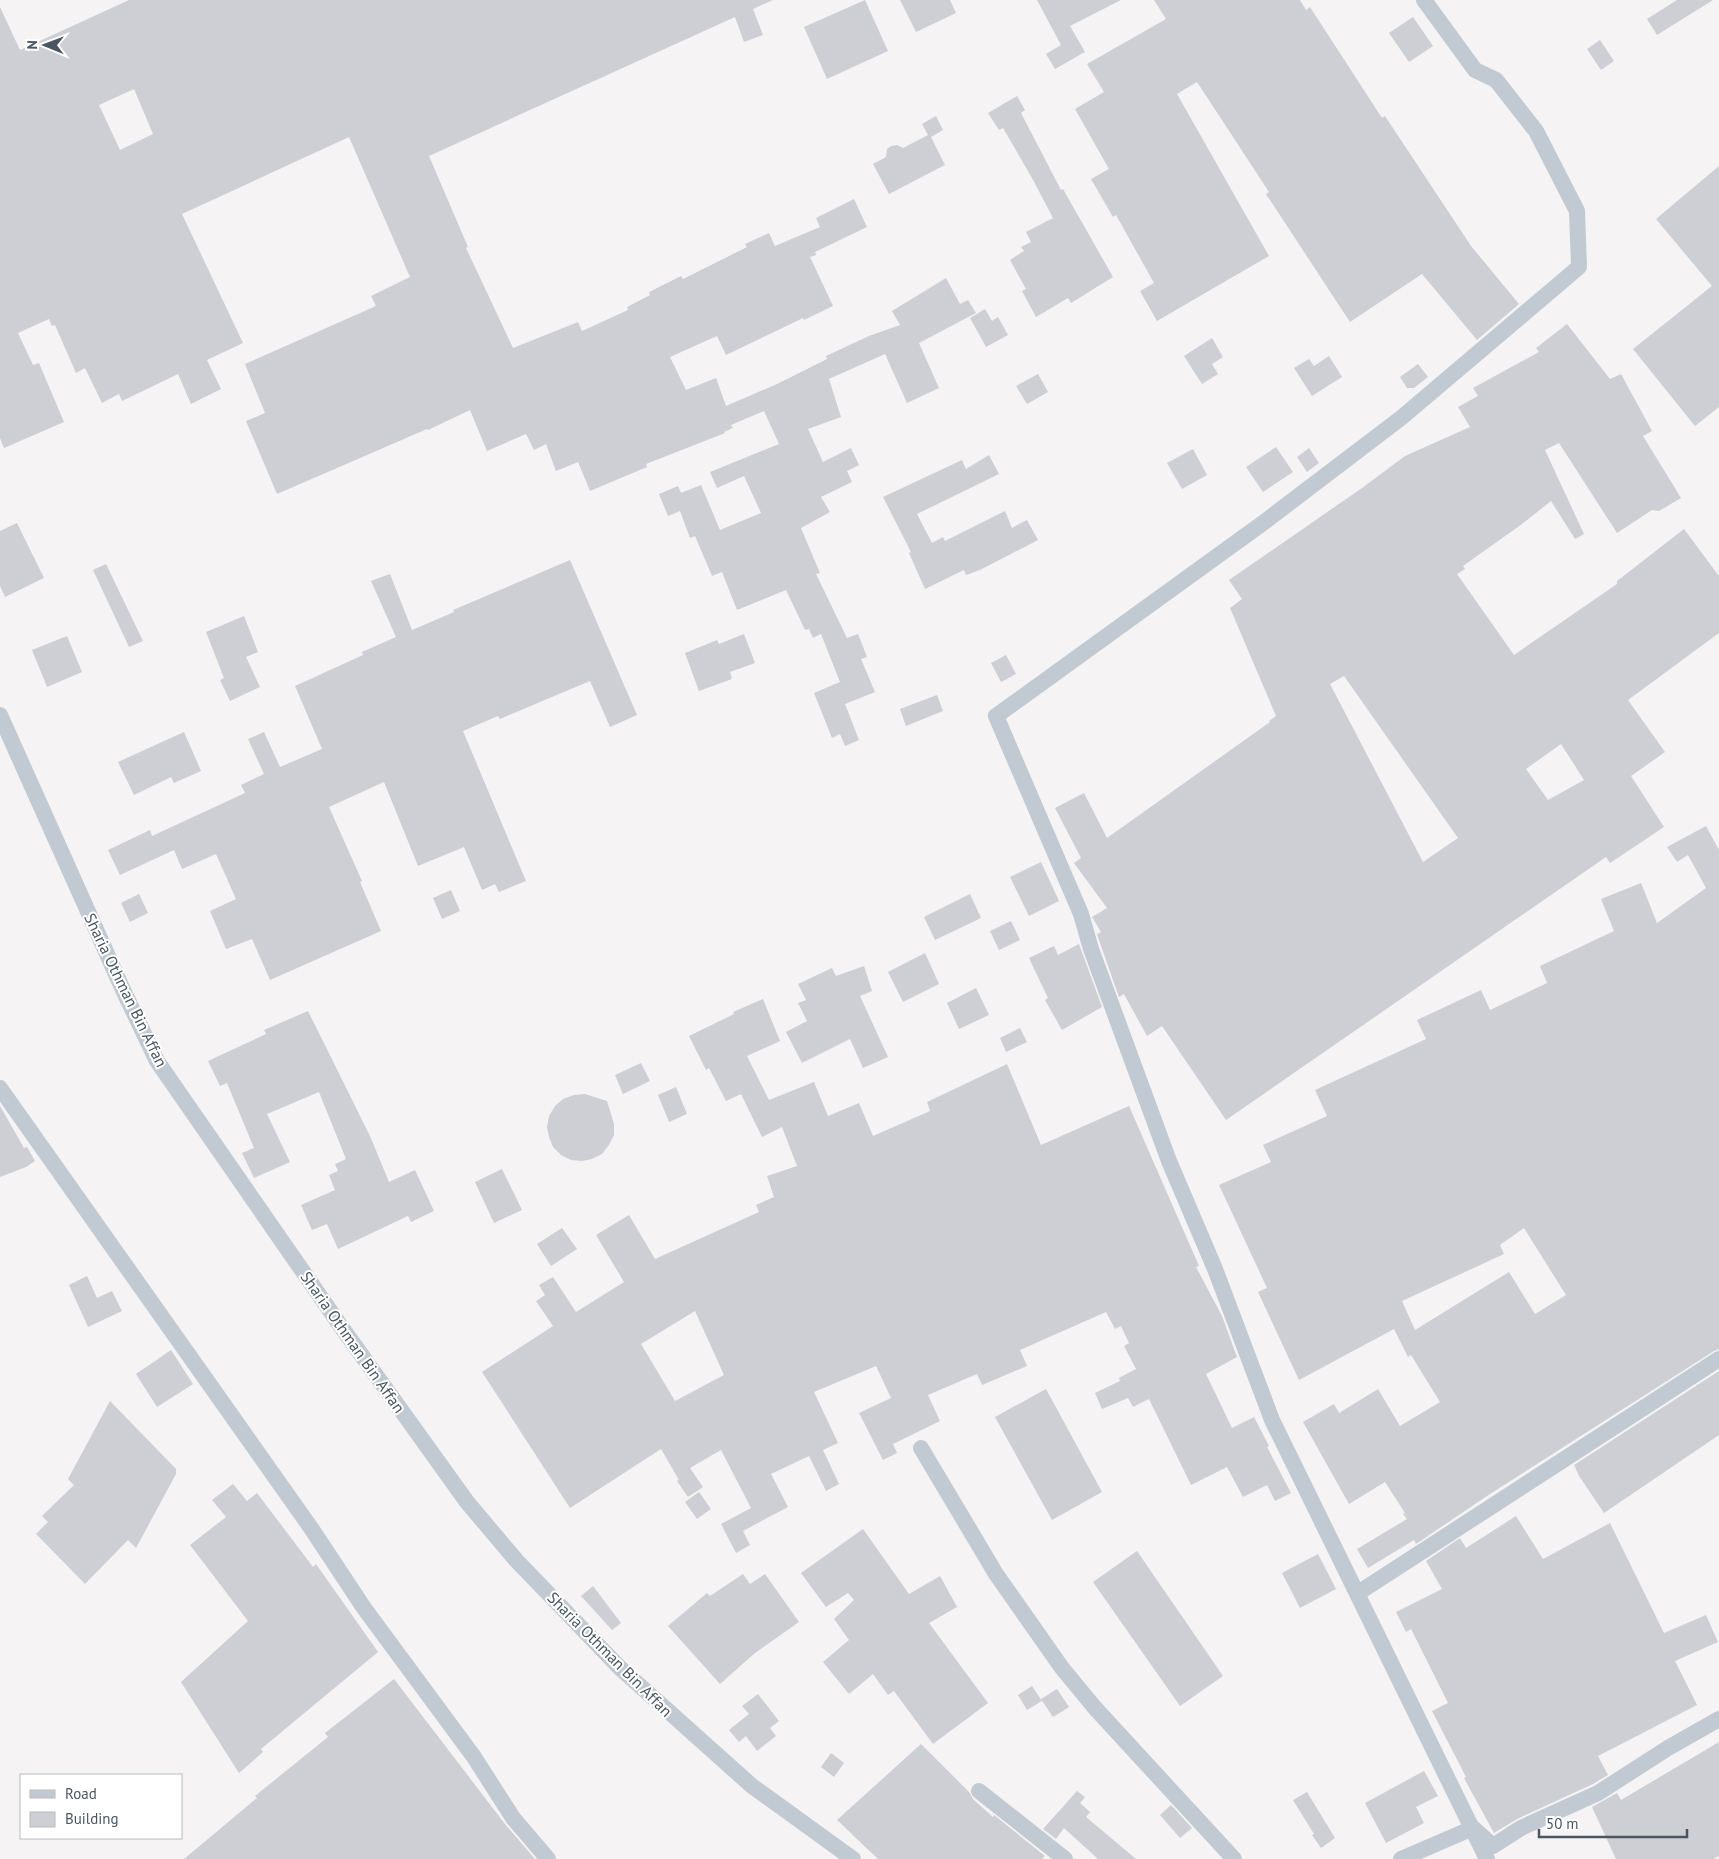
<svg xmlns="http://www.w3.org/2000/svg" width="1719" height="1859" font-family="'PT Sans',sans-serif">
	<rect width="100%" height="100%" fill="#f5f3f3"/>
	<!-- building -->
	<g fill="#cdcfd5" fill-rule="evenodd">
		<path d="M129 0H773L753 9 763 35 744 42 735 17 429 156 468 247 466 248 513 348 578 322 582 331 628 310 627 307 650 295 649 292 681 276 683 279 747 247 745 244 769 233 775 246 820 227 816 218 854 199 867 227 815 252 816 255 810 257 833 306 804 320 803 318 726 355 717 336 670 357 686 390 716 378 726 406 777 384 827 359 826 356 869 336 900 325 892 311 946 278 960 304 968 300 976 313 919 343 939 388 907 403 885 354 829 379 841 417 808 429 823 462 851 448 859 465 847 471 852 482 821 497 830 512 801 528 820 573 816 574 847 638 858 634 867 657 861 659 875 692 845 704 859 740 845 746 840 734 832 738 814 693 840 682 821 634 813 638 809 629 805 630 786 590 737 610 722 572 712 576 695 536 690 538 680 511 668 516 659 494 678 486 681 493 701 485 720 530 761 513 744 476 717 488 710 472 779 444 764 411 731 425 733 428 724 432 725 433 646 464 647 467 590 491 578 462 556 471 546 444 534 450 526 434 487 451 470 410 428 430 427 429 277 494 246 421 265 413 245 364 376 306 371 296 410 277 349 137 182 214 243 343 207 360 221 389 191 404 178 374 122 401 119 394 102 403 85 368 76 373 55 325 52 326 49 319 18 333 33 365 39 363 64 422 4 448 0 438V7L20 50ZM134 89 153 134 120 150 99 105Z"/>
		<polygon points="865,0 888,51 827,79 804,27"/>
		<polygon points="900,0 950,0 956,13 916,32"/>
		<polygon points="1037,0 1121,0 1070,26 1085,52 1055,69 1046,54 1061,45"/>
		<polygon points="1154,0 1300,0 1306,10 1310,7 1382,118 1385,116 1471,246 1519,304 1477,340 1422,274 1350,322 1266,194 1269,192 1197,82 1177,94 1269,256 1157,321 1140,291 1154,283 1116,215 1113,217 1091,179 1109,169 1075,109 1104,92 1087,64 1166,19"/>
		<polygon points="1677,0 1713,0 1657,35 1647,19"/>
		<polygon points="1413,17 1433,46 1409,62 1389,33"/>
		<polygon points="1600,40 1614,61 1601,70 1587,49"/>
		<polygon points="1017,96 1025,110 1021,113 1061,190 1063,189 1113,277 1071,303 1068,298 1036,317 1022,291 1026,289 1010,260 1024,251 1021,247 1031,242 1026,232 1053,218 1032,178 1003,128 999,130 988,113"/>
		<polygon points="936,116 943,130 931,137 945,165 889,194 873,164 886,157 887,149 891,146 897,145 903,148 928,135 922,124"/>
		<polygon points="1719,166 1719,407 1695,426 1633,349 1712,286 1656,219"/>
		<polygon points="985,309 992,321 998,317 1008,335 986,347 970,318"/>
		<path d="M1567 324 1610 379 1621 374 1652 431 1643 436 1681 498 1659 511 1652 510 1617 533 1559 443 1545 450 1584 534 1575 539 1551 501 1522 524 1463 566 1465 569 1457 574 1514 655 1617 584V581L1684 529 1719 576V633L1628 700 1665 752 1631 776 1664 827 1610 863 1606 857 1226 1120 1162 1026 1147 1036 1124 994 1119 997 1101 946 1097 934 1101 932 1092 917 1107 908 1074 863 1081 858 1055 808 1084 793 1107 838 1270 722 1269 721 1276 716 1230 608 1242 599 1229 580 1362 488 1405 456 1470 427 1458 407 1478 396 1473 388 1539 352 1536 348ZM1344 676 1458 838 1423 862 1330 684ZM1561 744 1584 780 1548 800 1526 769Z"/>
		<polygon points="1212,338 1223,357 1212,364 1218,374 1202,384 1184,356"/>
		<polygon points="1329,356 1342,377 1312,396 1294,368 1309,359 1314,366"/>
		<polygon points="1418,364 1428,377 1414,388 1407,388 1400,377"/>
		<polygon points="1038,374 1048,392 1027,404 1016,386"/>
		<polygon points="1276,447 1293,472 1263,492 1246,467"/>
		<polygon points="1309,448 1319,463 1307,472 1297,457"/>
		<polygon points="1193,449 1207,475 1182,489 1167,463"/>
		<polygon points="989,455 999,474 917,514 932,543 943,537 945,541 1005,511 1012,528 1027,520 1038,540 980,570 966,575 964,570 925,589 909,553 911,552 883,497 962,460 966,469"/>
		<polygon points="17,523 44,578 5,597 0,586 0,531"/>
		<polygon points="570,560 637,715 610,727 590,681 500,719 498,716 463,731 526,881 499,892 495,884 482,890 464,847 418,866 384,782 329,807 362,881 360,882 381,931 270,980 252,939 226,949 210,911 236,899 216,854 182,869 174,850 120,875 108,850 150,830 152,836 245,793 241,785 264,774 248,739 264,732 280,767 322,749 295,686 363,655 362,652 396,637 371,581 390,574 412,630 454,612 453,610"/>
		<polygon points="106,564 143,641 129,647 93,570"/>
		<polygon points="244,616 258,652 246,657 260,687 230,701 220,680 224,678 206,632"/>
		<polygon points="744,634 755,663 730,672 732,679 699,691 685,653 717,640 719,644"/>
		<polygon points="67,636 82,672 47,687 32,650"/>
		<polygon points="1006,655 1016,674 1001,682 991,663"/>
		<polygon points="937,695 943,711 906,726 900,709"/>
		<polygon points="184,732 201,771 174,783 171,777 134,795 118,762"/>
		<path d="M1706 826 1719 850V1349L1714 1351 1487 1496 1416 1544 1414 1540 1368 1568 1357 1549 1407 1519 1403 1514 1405 1513 1385 1482 1349 1504 1303 1422 1334 1404 1339 1413 1378 1389 1400 1426 1440 1402 1411 1355 1408 1357 1394 1329 1299 1380 1258 1292 1267 1288 1219 1185 1271 1162 1263 1145 1327 1116 1315 1090 1426 1039 1417 1020 1481 990 1490 1010 1547 983 1540 966 1614 931 1601 899 1641 883 1657 923 1706 888 1688 855 1677 862 1667 847ZM1524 1228 1566 1295 1535 1314 1509 1272 1415 1330 1402 1301 1504 1254 1500 1245Z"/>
		<polygon points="1041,862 1059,901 1029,916 1010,877"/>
		<polygon points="451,890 460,911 442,919 433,898"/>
		<polygon points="139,894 148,913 130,922 121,903"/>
		<polygon points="970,894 981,918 935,940 924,917"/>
		<polygon points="1011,921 1020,940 999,950 990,931"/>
		<polygon points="1079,944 1102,1007 1062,1030 1045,1000 1048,998 1029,958 1054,946 1058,955"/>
		<polygon points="925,953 939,984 903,1002 888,972"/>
		<polygon points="864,966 872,991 860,996 888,1057 863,1068 850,1039 802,1063 786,1032 807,1021 798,1003 806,1000 798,984 832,968 836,976"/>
		<polygon points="976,988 989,1015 959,1029 947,1003"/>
		<path d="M763 999 780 1041 747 1056 769 1100 814 1082 828 1116 859 1103 873 1136 930 1111 927 1102 1007 1064 1041 1145 1129 1106 1199 1266 1196 1267 1222 1316 1237 1357 1206 1374 1232 1428 1254 1417 1269 1446 1267 1447 1291 1493 1275 1501 1267 1485 1243 1497 1227 1467 1191 1485 1149 1399 1133 1407 1128 1398 1102 1409 1095 1393 1120 1381 1119 1378 1136 1369 1124 1346 1129 1343 1121 1326 1115 1329 1106 1312 1020 1350 1027 1366 982 1385 977 1374 928 1395 940 1421 893 1444 897 1453 883 1460 859 1413 891 1398 876 1366 814 1392 838 1443 823 1450 839 1484 826 1491 809 1456 771 1474 788 1507 743 1531 750 1545 736 1553 721 1524 751 1508 721 1450 690 1468 703 1487 688 1497 677 1481 679 1480 661 1449 570 1508 482 1372 553 1326 536 1301 545 1295 539 1285 553 1277 576 1312 624 1282 596 1235 629 1215 655 1259 759 1212 756 1205 774 1197 767 1176 797 1166 782 1127 762 1137 741 1094 726 1101 709 1068 706 1070 689 1036 734 1014 733 1012ZM695 1311 724 1375 675 1401 641 1344Z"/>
		<polygon points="308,1011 370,1136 389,1182 415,1170 434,1211 411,1222 408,1216 338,1249 327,1224 312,1230 301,1205 335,1190 329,1175 338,1171 335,1164 346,1159 319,1092 267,1114 290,1162 254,1178 242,1153 254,1148 227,1083 220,1086 208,1061 266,1034 264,1030"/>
		<polygon points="1020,1028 1027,1042 1006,1052 1000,1038"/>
		<polygon points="641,1063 650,1081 623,1094 615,1075"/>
		<polygon points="676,1087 687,1114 669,1122 658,1095"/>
		<polygon points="585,1094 607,1101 614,1124 614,1135 609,1145 602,1154 592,1159 582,1161 571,1160 561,1155 553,1147 549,1137 547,1127 549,1116 555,1106 563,1099 574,1095"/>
		<polygon points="0,1106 24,1148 27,1147 35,1161 26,1167 0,1177"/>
		<polygon points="502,1169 522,1210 494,1223 475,1182"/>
		<polygon points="562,1228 577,1249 551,1266 537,1244"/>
		<polygon points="87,1276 97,1298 112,1291 122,1311 88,1327 69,1285"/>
		<polygon points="171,1350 193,1384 157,1407 136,1374"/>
		<polygon points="1719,1371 1719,1435 1604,1513 1579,1476 1574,1465"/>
		<polygon points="1046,1389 1102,1492 1052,1520 995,1417"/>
		<polygon points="110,1401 176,1469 176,1474 136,1548 128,1540 85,1584 36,1534 48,1522 42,1516 74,1485 68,1479"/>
		<polygon points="233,1484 247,1501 257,1493 313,1567 316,1564 378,1652 261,1749 263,1752 239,1773 181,1682 248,1621 190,1545 226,1517 212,1500"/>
		<polygon points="699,1492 711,1509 697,1519 685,1502"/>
		<polygon points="1516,1516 1543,1559 1610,1523 1664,1633 1706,1615 1718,1642 1675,1661 1697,1705 1598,1756 1608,1775 1593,1784 1517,1819 1494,1833 1464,1778 1466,1777 1432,1711 1448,1703 1411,1629 1406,1632 1396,1612 1442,1589 1426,1561 1460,1538 1466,1548"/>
		<polygon points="863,1529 909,1594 940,1576 957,1607 929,1623 988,1703 933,1744 894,1691 888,1695 873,1674 849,1694 823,1662 849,1640 834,1619 854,1600 848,1593 826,1607 801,1573"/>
		<polygon points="1137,1551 1223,1676 1180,1706 1093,1582"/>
		<polygon points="1318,1554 1336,1589 1300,1608 1282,1573"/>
		<polygon points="743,1574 750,1584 765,1574 799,1622 755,1653 720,1684 668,1626 707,1593 710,1596"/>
		<polygon points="593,1586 621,1623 612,1630 581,1596"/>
		<polygon points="394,1679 505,1824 535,1859 184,1859 257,1798 255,1796 328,1737 325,1733"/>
		<polygon points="1032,1686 1042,1701 1027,1710 1018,1695"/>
		<polygon points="1057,1689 1069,1707 1053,1717 1041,1699"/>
		<polygon points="758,1694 779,1721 770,1728 776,1736 757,1751 746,1736 739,1742 729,1730 749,1714 742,1706"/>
		<polygon points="1719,1742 1719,1856 1713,1859 1616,1859 1592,1807 1617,1793 1621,1800"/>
		<polygon points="921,1744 970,1793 973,1799 993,1817 994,1815 1045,1856 1042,1859 878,1859 837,1820"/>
		<polygon points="831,1753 844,1763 834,1777 821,1767"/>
		<polygon points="1424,1771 1438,1796 1416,1807 1424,1823 1386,1843 1365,1803"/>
		<polygon points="1077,1791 1085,1797 1080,1803 1090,1812 1086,1817 1136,1859 1098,1859 1064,1828 1056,1839 1043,1829"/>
		<polygon points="1307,1792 1335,1838 1321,1848 1312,1835 1314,1834 1293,1800"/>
		<polygon points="1171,1805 1192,1828 1180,1838 1160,1815"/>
	</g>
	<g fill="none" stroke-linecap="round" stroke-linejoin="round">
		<!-- street -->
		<g stroke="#c1cad2" stroke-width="16">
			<polyline points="1424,0 1475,70 1496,80 1536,131 1577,211 1579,267 1401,418 1263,523 996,716 1081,914 1091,949 1169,1161 1215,1269 1272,1420 1487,1859"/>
			<polyline points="0,715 124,992 157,1061 340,1325 467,1502 516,1560 620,1668 752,1786 853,1859"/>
			<polyline points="0,1088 311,1528 364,1608 474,1757 513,1818 548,1859"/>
			<polyline points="921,1448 996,1574 1062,1668 1095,1708 1234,1859"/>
			<polyline points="1358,1593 1719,1359"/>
			<polyline points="979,1791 1065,1859"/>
			<polyline points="1401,1859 1473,1828 1493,1846 1521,1828 1598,1793 1668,1748 1719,1719"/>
		</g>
	</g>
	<g text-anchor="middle" stroke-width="4" stroke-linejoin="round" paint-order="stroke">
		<!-- street labels -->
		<g font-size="16" fill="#4a5661" stroke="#fff">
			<text transform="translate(126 990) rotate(64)" y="6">Sharia Othman Bin Affan</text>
			<text transform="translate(353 1342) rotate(55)" y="6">Sharia Othman Bin Affan</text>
			<text transform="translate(610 1654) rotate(45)" y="6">Sharia Othman Bin Affan</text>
		</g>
	</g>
	<!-- legend -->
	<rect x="20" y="1774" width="162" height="65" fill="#ffffff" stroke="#b7bbc0"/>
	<rect x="30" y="1790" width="25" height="8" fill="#c1cad2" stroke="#b7bbc0"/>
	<text x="65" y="1799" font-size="15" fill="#4a5661">Road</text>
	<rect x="30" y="1812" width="25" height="15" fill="#cdcfd5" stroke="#b7bbc0"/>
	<text x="65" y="1824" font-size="15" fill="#4a5661">Building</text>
	<!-- north arrow -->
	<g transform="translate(45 45) rotate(271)" stroke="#ffffff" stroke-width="4" paint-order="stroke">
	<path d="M0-4L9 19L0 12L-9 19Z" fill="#4a5661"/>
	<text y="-8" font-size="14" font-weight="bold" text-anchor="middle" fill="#4a5661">N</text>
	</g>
	<!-- scale -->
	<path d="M1539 1829v8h148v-8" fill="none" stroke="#4a5661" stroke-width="2.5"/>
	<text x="1546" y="1829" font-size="15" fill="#4a5661" stroke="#ffffff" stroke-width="4" paint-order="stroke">50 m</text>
</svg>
